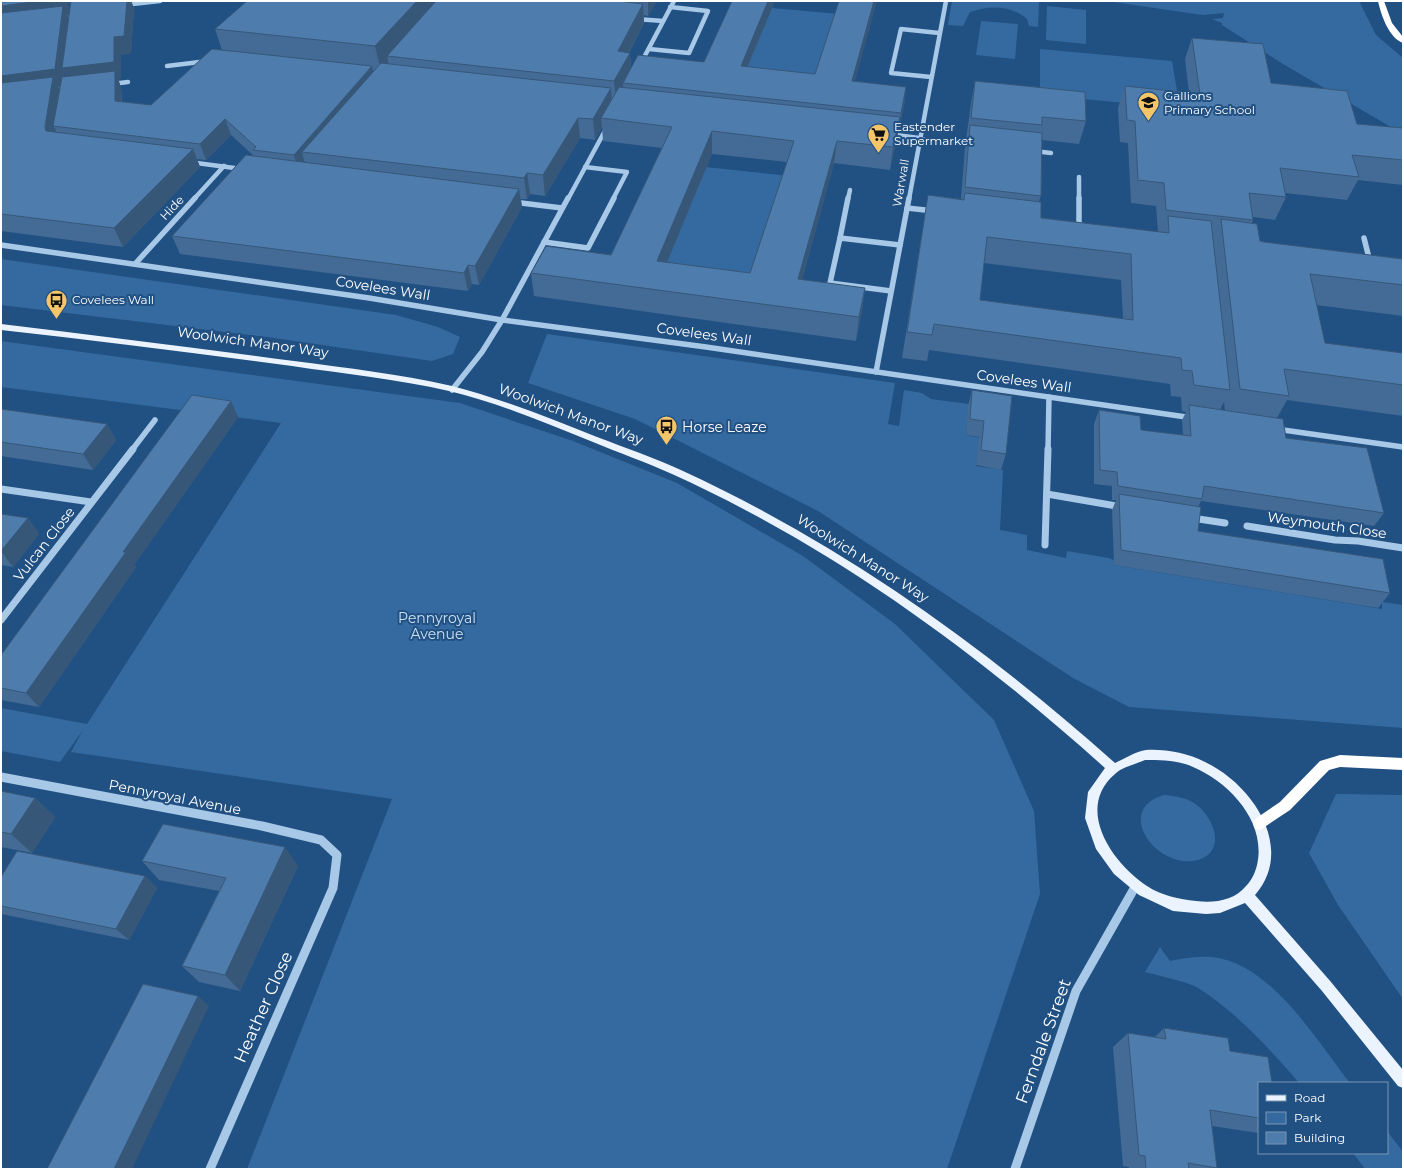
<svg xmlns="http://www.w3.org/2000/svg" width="1404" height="1170" font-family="Montserrat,sans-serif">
	<rect width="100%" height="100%" fill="#215082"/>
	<!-- green -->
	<g fill="#356aa0">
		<path d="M952 1H1039L1038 27 1029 26 1027 19C1012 5 989 5 970 12L963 26 948 25Z"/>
		<polygon points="1106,1 1359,1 1376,35 1403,58 1403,134 1283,64 1222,25 1222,23 1212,19 1223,18 1224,13 1203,15"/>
		<polygon points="1047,6 1086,10 1086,44 1046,40"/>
		<polygon points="772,8 839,14 818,79 746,72"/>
		<polygon points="981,21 1018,24 1015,59 976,55"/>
		<polygon points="1040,49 1172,61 1180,108 1040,95"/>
		<polygon points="706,167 789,176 756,278 665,267"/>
		<polygon points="1,259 396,315 438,327 460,337 453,354 432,361 267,337 1,305"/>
		<polygon points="547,334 895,383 888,424 899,426 904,390 922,393 931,399 969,404 966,435 980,438 976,466 1003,470 1000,530 1027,535 1027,550 1066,558 1067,551 1109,558 1114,560 1114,565 1382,609 1382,602 1403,605 1403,728 1129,707 1073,678 818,511 635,419 528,383"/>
		<polygon points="1,341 460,403 573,441 677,483 803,556 895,624 994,720 1034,811 1040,894 947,1169 247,1169 392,799 71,752 83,730 60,762 1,751 1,708 87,724 281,423 1,387"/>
		<polygon points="1336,794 1403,795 1403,999 1338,905 1309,853"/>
		<path d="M1164 795C1176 796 1189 798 1198 806 1215 820 1226 852 1198 860 1158 871 1112 810 1164 795Z"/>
		<path d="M1160 947 1170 961C1184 958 1197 956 1212 957 1271 963 1316 1040 1350 1083H1299C1272 1051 1234 1010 1198 988 1186 981 1159 976 1145 972Z"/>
		<polygon points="1387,1131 1403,1152 1403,1169 1365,1169 1353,1153 1387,1153"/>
	</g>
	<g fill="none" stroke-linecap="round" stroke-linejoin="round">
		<!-- minor-far3 -->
		<g stroke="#a8c8e8" stroke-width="4.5">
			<polyline points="123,5 160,1"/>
			<polyline points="636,19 663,21"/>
			<polyline points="649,49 689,53 708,11 670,7"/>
			<polyline points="641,63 674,1"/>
			<polyline points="167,66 208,61"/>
			<polyline points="931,77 891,73 901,29 939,33"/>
			<polyline points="112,84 128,82"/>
			<polyline points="888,134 919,138"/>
			<polyline points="919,139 976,145"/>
			<polyline points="1034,151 1051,153"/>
			<polyline points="189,162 242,169"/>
			<polyline points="585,167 627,172 613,199"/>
			<polyline points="1079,177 1079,199"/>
			<polyline points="194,199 224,166"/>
			<polyline points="568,199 607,127"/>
			<polyline points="848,199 850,190"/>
			<polyline points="909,199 946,1"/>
		</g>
		<!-- minor-far2 -->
		<g stroke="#a8c8e8" stroke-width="5.5">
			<polyline points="1079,198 1079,229"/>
			<polyline points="513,202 562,208"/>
			<polyline points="907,208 934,211"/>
			<polyline points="840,238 848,198"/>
			<polyline points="1364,238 1370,262"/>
			<polyline points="544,242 588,248 614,198"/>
			<polyline points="1,245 369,298 502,320 706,347 1193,418"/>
			<polyline points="135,264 195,198"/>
			<polyline points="891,291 830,283 840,238 900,245"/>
			<polyline points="876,372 909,198"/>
			<polyline points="452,390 482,352 502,320 568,198"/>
			<polyline points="1276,429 1403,447"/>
			<polyline points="132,450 155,420"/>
			<polyline points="1048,450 1049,397"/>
		</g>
		<!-- minor-far1 -->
		<g stroke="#a8c8e8" stroke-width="7">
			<polyline points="1,489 91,502"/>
			<polyline points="1047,494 1122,507"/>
			<polyline points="1192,518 1225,523"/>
			<polyline points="1247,526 1335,540 1358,541 1403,548"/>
			<polyline points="1045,545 1048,449"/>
			<polyline points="1,620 133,449"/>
		</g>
		<!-- minor -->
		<g stroke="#a8c8e8" stroke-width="9">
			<polyline points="1,777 262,826 321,840 337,855 333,888 210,1169"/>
			<polyline points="1015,1169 1076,991 1135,887"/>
		</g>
		<!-- major -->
		<path fill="#ebf3fe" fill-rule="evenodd" d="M1 324C99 336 197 348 294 361 347 368 400 374 452 386 502 399 550 418 597 437 626 448 655 458 683 471 843 545 984 646 1115 763 1124 759 1136 751 1146 750 1166 749 1187 753 1205 762 1252 784 1296 848 1255 895L1331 982 1403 1070V1088L1398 1086 1322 991 1245 903 1220 913 1206 914 1173 911 1139 895 1114 874 1096 849 1085 818 1088 792 1105 768C975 651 833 547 672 474 646 462 619 453 593 442 546 423 499 403 449 391 397 379 345 374 292 366 195 353 98 341 1 330ZM1145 760C1161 760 1178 760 1193 767 1229 782 1267 822 1257 865 1255 873 1252 880 1246 886 1234 901 1214 903 1196 901 1179 899 1162 896 1147 886 1113 864 1074 809 1115 774 1122 767 1136 764 1145 760Z"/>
		<!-- highway -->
		<g fill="#fff" fill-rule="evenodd">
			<path d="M1378 1H1384L1392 23 1403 37V43C1389 38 1381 15 1378 1Z"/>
			<polygon points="1340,755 1403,758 1403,770 1340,767 1329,770 1290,810 1260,830 1255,829 1253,824 1255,819 1280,802 1320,761"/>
		</g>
	</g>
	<!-- wall -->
	<g fill="#436b95" fill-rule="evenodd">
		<path d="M1 1H131L134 8 131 53 121 55V79H118L121 87 122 102 151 105 222 50 215 29 247 1H657L648 16 644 15V23L629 53H630L631 69 704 62 732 1H775L748 67 855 82 906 87 904 106 890 170 834 163 802 280 865 288 862 311 856 341 534 296 531 273 611 255 662 148 603 141 602 127 595 140 580 138 545 196 530 194 527 199H521L522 207 479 285 472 284 468 291 180 254 172 236 254 156 231 135 206 160 197 159 200 167 123 247 1 231ZM67 4H70V10ZM64 72 66 77H64ZM712 154 787 162 750 273 667 262Z"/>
		<path d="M1192 38 1271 83 1357 124 1403 128V185L1358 180 1347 200 1285 193 1286 197 1275 220 1253 217V220L1252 223 1260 241 1264 242 1403 259V316L1316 305 1325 343 1403 353V416L1287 400 1277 418 1286 438 1384 513 1374 526 1201 501 1198 507V531L1390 593 1378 608 1114 565 1112 510 1116 500H1112V486L1094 484V424L1099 410 1141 430 1183 435 1182 420 1186 412 1182 411 1181 397 1171 396 1170 384 929 350 927 361 902 358 928 195 961 199 965 148 967 140H966L971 103 975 81 1086 121 1079 144 1042 140 1041 196 1039 201 1041 218 1158 232 1156 206 1131 203 1128 143 1120 142 1118 108 1125 86 1189 93 1185 59ZM984 263 1121 280 1123 319 980 300ZM1224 402 1225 411 1220 410Z"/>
		<polygon points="972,390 1006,454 1001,470 976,465 979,437 966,435 968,406"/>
		<polygon points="1,409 107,424 116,440 93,470 1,456"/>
		<polygon points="238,417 134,565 136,567 39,707 1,700 1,655"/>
		<polygon points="1,514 28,518 39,534 13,567 1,565"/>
		<polygon points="1,791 35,798 55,817 32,853 1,847"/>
		<polygon points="142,861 298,866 240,991 199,982 182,966 219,891 159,880"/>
		<polygon points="145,876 157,888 129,940 1,914 1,877"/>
		<polygon points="1164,1028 1230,1051 1259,1083 1259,1133 1258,1133 1212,1126 1217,1168 1215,1169 1129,1169 1129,1167 1123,1166 1113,1047 1128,1033 1155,1037"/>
	</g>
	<!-- shaded-wall -->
	<g fill="#375779">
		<polygon points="1,1 72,1 72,4 67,4 70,11 71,15 67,15 70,22 114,37 127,1 131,1 134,8 131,53 121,55 121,79 118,79 121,87 122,117 70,85 64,72 63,86 58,87 62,94 53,126 56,130 53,144 1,94"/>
		<polygon points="417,1 446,1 387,56 389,67 382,75 375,46"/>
		<polygon points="648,1 657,1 648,16"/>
		<polygon points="768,1 775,1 740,84 741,66"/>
		<polygon points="874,1 877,1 850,100 852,81"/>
		<polygon points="643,4 644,23 619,71 618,51"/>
		<polygon points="630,53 631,73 623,83 623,87 616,101 614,81"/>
		<polygon points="372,66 376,82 302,152 305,164 299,171 294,155"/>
		<polygon points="906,87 904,106 898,132 901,113"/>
		<polygon points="611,88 612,108 601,118 602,127 595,140 593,119"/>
		<polygon points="900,117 897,139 890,170 893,147"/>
		<polygon points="578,118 580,138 545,196 543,175"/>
		<polygon points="225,119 231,135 206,160 200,144"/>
		<polygon points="712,131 712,154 658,284 657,261"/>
		<polygon points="837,141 834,163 796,303 798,279"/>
		<polygon points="193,149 200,167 123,247 114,228"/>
		<polygon points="527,173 530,194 527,199 524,178"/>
		<polygon points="519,189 522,207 479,285 475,266"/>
		<polygon points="468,265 472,284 468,291 464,273"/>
		<polygon points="865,288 862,311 856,341 859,317"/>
		<polygon points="231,401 238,417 134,565 136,567 39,707 26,693 123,552"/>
		<polygon points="107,424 116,440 93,470 83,454"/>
		<polygon points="28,518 39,534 13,567 1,551"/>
		<polygon points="35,798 55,817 32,853 11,834"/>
		<polygon points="285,847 298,866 240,991 225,975"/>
		<polygon points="145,876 157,888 129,940 116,929"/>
		<polygon points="198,996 209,1006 132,1169 114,1169"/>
	</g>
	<!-- building -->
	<g fill="#4e7cad" stroke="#375779" fill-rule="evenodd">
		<polygon points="12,1 40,1 1,6 1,2"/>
		<polygon points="71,1 127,1 124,36 114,37 114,62 62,68"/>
		<polygon points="247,1 417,1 375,46 215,29"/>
		<polygon points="436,1 619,1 643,4 618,51 630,53 614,81 387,56"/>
		<polygon points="732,1 768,1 741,66 815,74 839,1 874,1 852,81 906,87 901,113 623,83 638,55 704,62"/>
		<polygon points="63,6 55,69 1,76 1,13"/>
		<polygon points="1192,38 1263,44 1271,83 1347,91 1357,124 1403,128 1403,160 1352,155 1359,177 1280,168 1286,197 1249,193 1253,220 1166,210 1164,183 1138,180 1135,121 1127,120 1125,86 1200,94"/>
		<polygon points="212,49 372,66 294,155 253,150 256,147 225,119 200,144 53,126 62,77 115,71 115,101 151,105"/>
		<polygon points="381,63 611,88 593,119 578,118 543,175 527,173 524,178 302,152"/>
		<polygon points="53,77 45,127 46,131 193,149 114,228 1,214 1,83"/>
		<polygon points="975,81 1085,92 1086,121 1042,117 1042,125 971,118"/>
		<path d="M619 87 900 117 893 147 837 141 798 279 865 288 859 317 531 273 546 246 611 255 672 127 601 118ZM712 131 794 141 750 273 657 261Z"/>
		<polygon points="970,125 1042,133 1041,196 965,187"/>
		<polygon points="246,155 519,189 475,266 468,265 464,273 172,236"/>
		<path d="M965 193 1041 202V218L1169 233 1168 216 1211 221 1230 390 1194 385 1192 371 1182 370 1181 358 934 324 932 335 907 332 928 195 964 200ZM987 237 1131 254 1133 320 980 300Z"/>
		<polygon points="1221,219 1257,224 1260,241 1264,242 1403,259 1403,285 1310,274 1325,343 1403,353 1403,385 1284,369 1289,396 1240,389"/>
		<polygon points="972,390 1012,396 1006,454 981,450 984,421 970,419"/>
		<polygon points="192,395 231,401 123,552 126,552 26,693 1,688 1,655"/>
		<polygon points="1189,405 1283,419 1286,438 1367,448 1384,513 1204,486 1202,499 1118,486 1117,472 1100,470 1099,410 1140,416 1141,430 1191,436"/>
		<polygon points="1,409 107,424 83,454 1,442"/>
		<polygon points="1119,494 1201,507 1198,531 1383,559 1390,593 1121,550"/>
		<polygon points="1,514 28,518 1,551"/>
		<polygon points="1,791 35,798 11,834 1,832"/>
		<polygon points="163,824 285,847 225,975 182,966 226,878 142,861"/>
		<polygon points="17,851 145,876 116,929 1,906 1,877"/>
		<polygon points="143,984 198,996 114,1169 47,1169"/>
		<polygon points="1164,1028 1228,1038 1230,1051 1268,1057 1272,1083 1259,1083 1259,1118 1210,1110 1217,1168 1188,1163 1189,1169 1146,1169 1145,1156 1139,1155 1128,1033 1166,1039"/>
	</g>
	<!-- icons -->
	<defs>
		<symbol id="school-pin" viewBox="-11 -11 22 30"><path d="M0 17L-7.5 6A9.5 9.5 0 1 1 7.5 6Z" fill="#f5c669" stroke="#215082"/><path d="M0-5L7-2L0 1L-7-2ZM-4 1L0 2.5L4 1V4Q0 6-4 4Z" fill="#111"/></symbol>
		<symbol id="supermarket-pin" viewBox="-11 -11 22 30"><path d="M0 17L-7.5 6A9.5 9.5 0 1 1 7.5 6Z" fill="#f5c669" stroke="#215082"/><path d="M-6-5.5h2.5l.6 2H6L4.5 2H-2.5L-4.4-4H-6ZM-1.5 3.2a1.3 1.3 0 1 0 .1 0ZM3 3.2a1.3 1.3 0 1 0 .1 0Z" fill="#111"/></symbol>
		<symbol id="bus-pin" viewBox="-11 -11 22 30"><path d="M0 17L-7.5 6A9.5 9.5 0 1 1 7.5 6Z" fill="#f5c669" stroke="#215082"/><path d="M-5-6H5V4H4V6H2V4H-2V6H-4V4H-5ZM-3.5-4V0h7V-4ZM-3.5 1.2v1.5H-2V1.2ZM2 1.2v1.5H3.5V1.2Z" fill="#111"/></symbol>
	</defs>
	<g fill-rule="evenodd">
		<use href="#school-pin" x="1136" y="90" width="25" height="34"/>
		<use href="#supermarket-pin" x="866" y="122" width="25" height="34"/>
		<use href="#bus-pin" x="44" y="288" width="25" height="34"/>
		<use href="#bus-pin" x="654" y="414" width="25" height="34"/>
	</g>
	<g text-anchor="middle" stroke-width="4" stroke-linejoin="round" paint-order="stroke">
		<!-- far-poi labels -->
		<g font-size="12" fill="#fff" stroke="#215082" text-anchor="start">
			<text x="1164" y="100">Gallions<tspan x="1164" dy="14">Primary School</tspan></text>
			<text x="894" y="131">Eastender<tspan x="894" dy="14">Supermarket</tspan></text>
			<text x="72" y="304">Covelees Wall</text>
		</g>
		<!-- far-street labels -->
		<g font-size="12" fill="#fff" stroke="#215082">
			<text transform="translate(901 183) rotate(-80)" y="4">Warwall</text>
			<text transform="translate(172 208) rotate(-47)" y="4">Hide</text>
		</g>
		<!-- street labels -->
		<g font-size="14" fill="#fff" stroke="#215082">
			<text transform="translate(383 288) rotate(9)" y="5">Covelees Wall</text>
			<text transform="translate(704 334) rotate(8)" y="5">Covelees Wall</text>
			<text transform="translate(253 342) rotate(8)" y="5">Woolwich Manor Way</text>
			<text transform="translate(1024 381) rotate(8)" y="5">Covelees Wall</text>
			<text transform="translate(571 414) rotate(20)" y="5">Woolwich Manor Way</text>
			<text transform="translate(1327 525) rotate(8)" y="5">Weymouth Close</text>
			<text transform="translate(44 544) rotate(-52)" y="5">Vulcan Close</text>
			<text transform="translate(863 558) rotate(32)" y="5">Woolwich Manor Way</text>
			<text transform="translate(175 797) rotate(11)" y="5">Pennyroyal Avenue</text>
		</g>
		<!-- poi labels -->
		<g font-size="14" fill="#fff" stroke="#215082" text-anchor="start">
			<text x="682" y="432">Horse Leaze</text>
		</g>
		<!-- park labels -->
		<g font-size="14" fill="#cce1f6" stroke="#215082">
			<text x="437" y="623">Pennyroyal<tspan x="437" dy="16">Avenue</tspan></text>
		</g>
		<!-- near-street labels -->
		<g font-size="17" fill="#fff" stroke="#215082">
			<text transform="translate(263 1007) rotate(-66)" y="6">Heather Close</text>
			<text transform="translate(1043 1041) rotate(-70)" y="6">Ferndale Street</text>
		</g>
	</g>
	<!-- border -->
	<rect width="1404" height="1170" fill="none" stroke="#ffffff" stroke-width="4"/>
	<!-- legend -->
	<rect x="1258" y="1082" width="130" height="72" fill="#215082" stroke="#7a96b4"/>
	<rect x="1266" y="1095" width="20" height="6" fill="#ebf3fe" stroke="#7a96b4"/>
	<text x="1294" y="1102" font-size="12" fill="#ffffff">Road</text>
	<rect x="1266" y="1112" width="20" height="12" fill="#356aa0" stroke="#7a96b4"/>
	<text x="1294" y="1122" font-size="12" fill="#ffffff">Park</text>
	<rect x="1266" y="1132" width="20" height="12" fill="#4e7cad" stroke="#7a96b4"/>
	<text x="1294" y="1142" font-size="12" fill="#ffffff">Building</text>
</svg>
